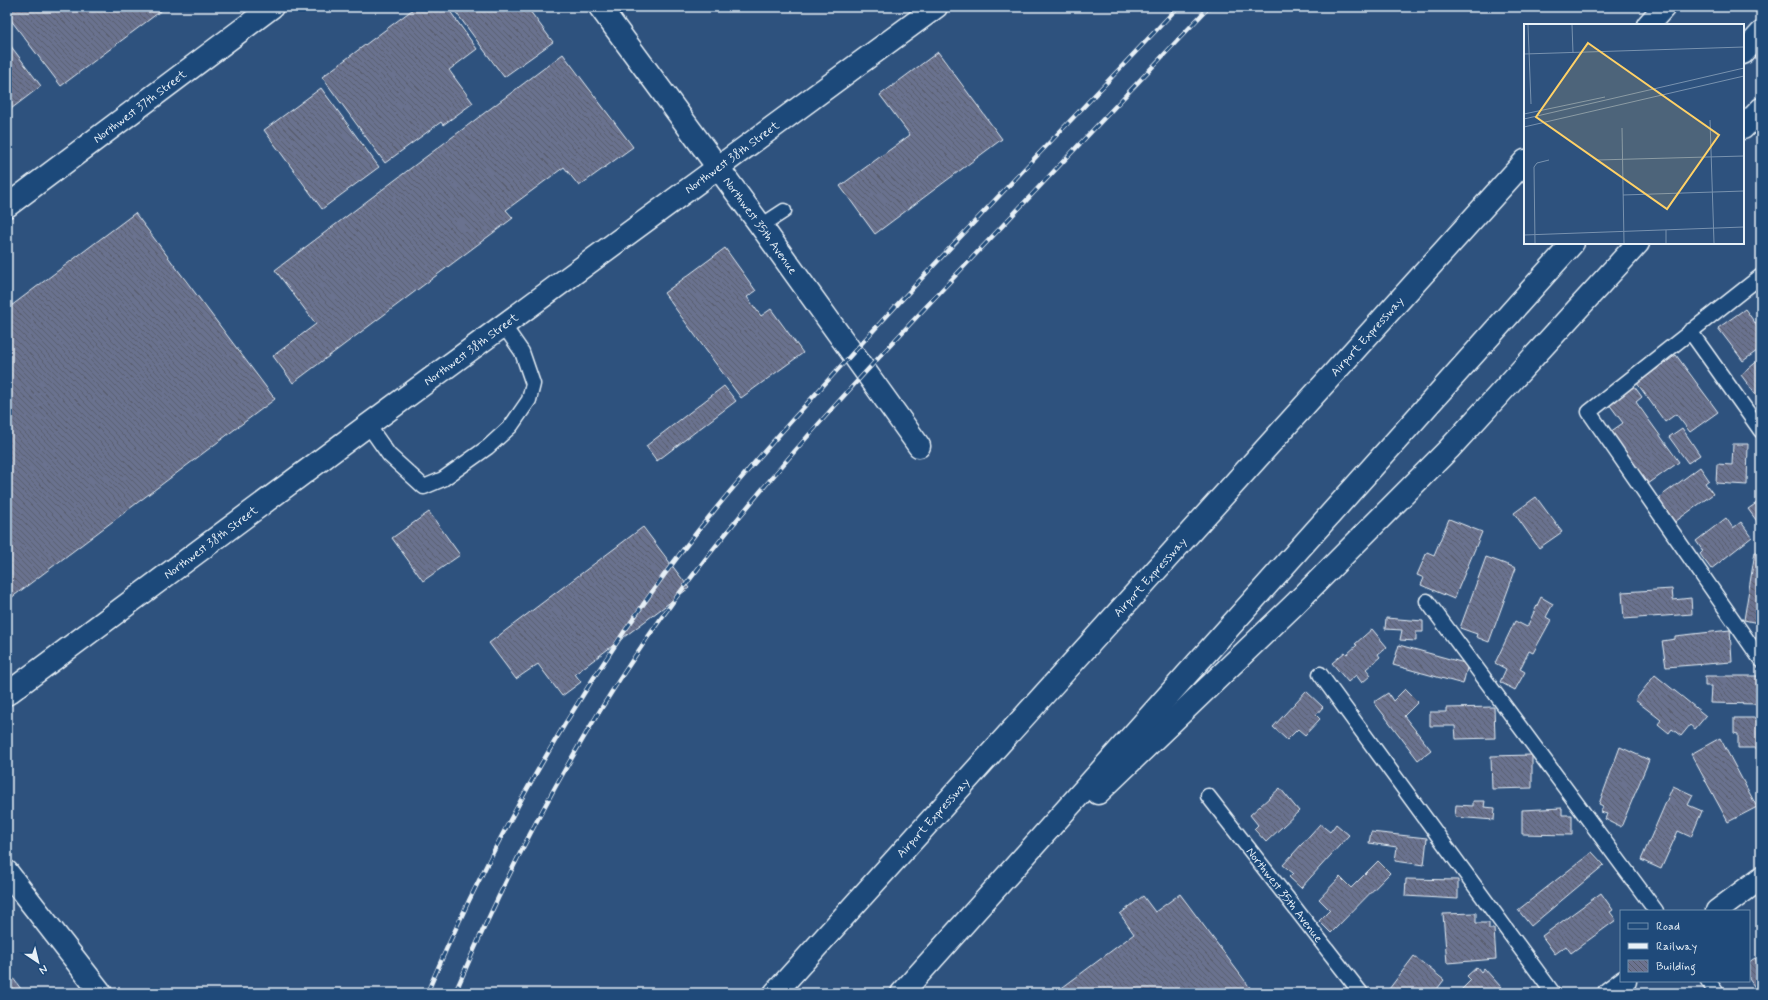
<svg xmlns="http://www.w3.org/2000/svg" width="1768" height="1000" font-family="Mynerve,sans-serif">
	<defs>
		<pattern id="building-back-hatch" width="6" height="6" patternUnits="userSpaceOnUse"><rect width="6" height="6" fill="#6b728f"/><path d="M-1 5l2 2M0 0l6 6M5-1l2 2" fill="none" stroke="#585d6c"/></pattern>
	</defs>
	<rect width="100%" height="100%" fill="#2e527e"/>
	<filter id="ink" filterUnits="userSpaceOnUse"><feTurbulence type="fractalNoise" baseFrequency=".025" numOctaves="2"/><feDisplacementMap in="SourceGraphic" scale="8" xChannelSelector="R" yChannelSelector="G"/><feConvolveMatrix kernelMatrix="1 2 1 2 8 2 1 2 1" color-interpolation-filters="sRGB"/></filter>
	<g filter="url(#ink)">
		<!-- building -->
		<g fill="url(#building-back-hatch)" stroke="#e8f1f8">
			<polygon points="7,7 166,7 61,86 7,15"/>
			<polygon points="416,7 447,7 477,49 449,70 473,103 443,125 441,122 385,163 322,77"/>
			<polygon points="452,7 527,7 553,42 504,77"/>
			<polygon points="7,41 41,86 7,112"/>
			<polygon points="938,52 1002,139 875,234 840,186 910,135 880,95"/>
			<polygon points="563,54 633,147 579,186 564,167 506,210 513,218 293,383 273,356 316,324 275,270"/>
			<polygon points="321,88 379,167 322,209 264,130"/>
			<polygon points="135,213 275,399 7,601 7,309"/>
			<polygon points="725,248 756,291 747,297 761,316 771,309 803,353 741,398 664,293"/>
			<polygon points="1745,309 1761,331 1761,348 1743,361 1718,328"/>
			<polygon points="1676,355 1718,412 1690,432 1676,414 1665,422 1637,383"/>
			<polygon points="1761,358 1761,402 1741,375"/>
			<polygon points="724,386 736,401 657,461 646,446"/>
			<polygon points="1634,386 1642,397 1636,402 1679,462 1648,484 1610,432 1623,423 1609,404"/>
			<polygon points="1682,428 1700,455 1688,463 1669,437"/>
			<polygon points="1733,444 1748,444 1747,485 1716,483 1717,464 1732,465"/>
			<polygon points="1700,467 1709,480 1705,483 1713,494 1672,524 1657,499"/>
			<polygon points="1536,497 1562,532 1539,548 1514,513"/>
			<polygon points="1761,500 1761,522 1759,524 1748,509"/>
			<polygon points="429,512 460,555 423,581 392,538"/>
			<polygon points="1726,518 1733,528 1741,522 1752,537 1711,569 1700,554 1703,551 1696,541"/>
			<polygon points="1449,519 1482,532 1454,599 1421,585 1424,578 1417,575 1427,552 1434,555"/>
			<polygon points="643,527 689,588 575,674 581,682 562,696 538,664 516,679 489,643"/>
			<polygon points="1755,552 1761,553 1761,606 1758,623 1744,620"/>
			<polygon points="1486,557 1516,568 1489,642 1476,637 1477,634 1460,628"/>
			<polygon points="1672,589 1673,600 1691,598 1692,614 1624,619 1622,592"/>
			<polygon points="1541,597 1553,604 1546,617 1551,620 1533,653 1529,651 1520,669 1525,672 1515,690 1500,682 1506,669 1495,663 1515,621 1527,627"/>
			<polygon points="1386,618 1423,621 1423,632 1416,632 1416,641 1400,640 1402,630 1385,629"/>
			<polygon points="1372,629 1387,647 1378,654 1380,657 1366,669 1371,675 1362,683 1356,675 1348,682 1332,663 1345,652 1347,654 1357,645 1355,644"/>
			<polygon points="1730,630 1732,662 1666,667 1662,641 1675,639 1675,636"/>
			<polygon points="1399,645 1468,664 1463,684 1393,665"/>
			<polygon points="1655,675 1706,716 1695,729 1690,725 1681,736 1672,729 1669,733 1658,724 1661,720 1635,700"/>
			<polygon points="1705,676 1758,676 1758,704 1710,703 1711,686 1705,686"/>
			<polygon points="1405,689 1418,702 1404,716 1431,750 1418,760 1374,702 1388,693 1393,701"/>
			<polygon points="1306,691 1323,707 1316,715 1320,719 1305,735 1298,729 1287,740 1273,727"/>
			<polygon points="1494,707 1495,738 1456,739 1455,726 1430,726 1430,712 1446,712 1446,708"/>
			<polygon points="1734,718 1761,718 1761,748 1738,748 1738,734 1734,733"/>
			<polygon points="1720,738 1757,807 1728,822 1691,754"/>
			<polygon points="1620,747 1649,760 1621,827 1605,819 1607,814 1601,812 1603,806 1599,804"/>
			<polygon points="1532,755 1532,788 1492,789 1491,756"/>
			<polygon points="1757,759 1761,759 1761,794 1760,794"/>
			<polygon points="1673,786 1693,795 1688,805 1702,811 1691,837 1678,831 1661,869 1641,860"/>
			<polygon points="1280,788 1299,811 1266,842 1254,829 1258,825 1250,815"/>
			<polygon points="1473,801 1485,801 1484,807 1495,808 1494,820 1455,817 1456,805 1473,806"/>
			<polygon points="1562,808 1562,815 1572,815 1572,835 1522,834 1522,810"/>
			<polygon points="1320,824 1330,832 1336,824 1349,835 1301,888 1289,877 1293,873 1283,865"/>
			<polygon points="1371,832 1427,838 1424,865 1395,861 1397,847 1369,843"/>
			<polygon points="1592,852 1604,865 1531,926 1518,910"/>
			<polygon points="1378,861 1390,873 1331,933 1319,921 1330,910 1319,899 1340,877 1351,888"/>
			<polygon points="1406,879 1458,880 1458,899 1405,896"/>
			<polygon points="1601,893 1613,910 1610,912 1616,920 1571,953 1566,946 1555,954 1542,936"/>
			<polygon points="1180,894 1254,993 1055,993 1134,934 1120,914 1143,896 1155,912"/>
			<polygon points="1476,913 1476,923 1489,923 1489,929 1494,929 1496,959 1447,963 1443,914"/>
			<polygon points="1414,956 1444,980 1434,993 1386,993"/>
			<polygon points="1755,958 1761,966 1761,993 1759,993 1749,979 1749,962"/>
			<polygon points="1477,967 1481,972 1484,968 1501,987 1495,993 1458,993 1471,980 1467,976"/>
			<polygon points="7,970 24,993 7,993"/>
		</g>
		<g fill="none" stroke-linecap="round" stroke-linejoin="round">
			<defs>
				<g id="lane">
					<polyline points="761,226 784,211"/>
					<polyline points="1761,276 1589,412 1761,660"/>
					<polyline points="1690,331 1761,431"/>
					<polyline points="368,425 389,455 424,487 443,479 488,447 511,426 529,400 533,384 522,352 504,326"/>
					<polyline points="1427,601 1656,911"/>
					<polyline points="1320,674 1553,993"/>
					<path id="s1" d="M1208 796 1361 993"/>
					<polyline points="1708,981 1717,993"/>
				</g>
				<g id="street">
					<path id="s2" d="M600 7 761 226 919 446"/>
					<path id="s3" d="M7 206 272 7"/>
					<path id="s4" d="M7 694 368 425 936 7"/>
					<polyline points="7,872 101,993"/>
					<polyline points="1717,911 1761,878"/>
					<polyline points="1609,993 1625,981"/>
				</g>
				<g id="highway">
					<polyline points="1648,25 1664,7"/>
					<polyline points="1743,53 1761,33"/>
					<polyline points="1743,128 1761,109"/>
					<polyline points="1098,793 1295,604 1449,449 1638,243"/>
					<path id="s5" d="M775 993 1525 161"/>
					<polyline points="902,993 1573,243"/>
				</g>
			</defs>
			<!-- lane casing -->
			<use href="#lane" stroke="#e8f1f8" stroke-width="17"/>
			<!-- street casing -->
			<use href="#street" stroke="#e8f1f8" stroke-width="25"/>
			<!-- highway casing -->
			<use href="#highway" stroke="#e8f1f8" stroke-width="25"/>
			<!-- lane -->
			<use href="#lane" stroke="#1f4a7a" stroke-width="14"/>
			<!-- street -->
			<use href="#street" stroke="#1f4a7a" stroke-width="22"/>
			<!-- highway -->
			<use href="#highway" stroke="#1f4a7a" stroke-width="22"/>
			<defs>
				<g id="rail">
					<path d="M427 993C488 850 563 716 654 589 713 506 783 430 851 355 958 237 1069 123 1178 7"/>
					<path d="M455 993C514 855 586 720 675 599 765 478 868 368 972 258 1051 174 1130 91 1209 7"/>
				</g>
			</defs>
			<!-- rail casing -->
			<use href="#rail" stroke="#e8f1f8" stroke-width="4.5"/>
			<!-- rail -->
			<use href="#rail" stroke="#1f4a7a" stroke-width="3" stroke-dasharray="9" stroke-linecap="butt"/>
		</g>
	</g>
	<g text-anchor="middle" stroke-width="4" stroke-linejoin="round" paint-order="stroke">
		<!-- street labels -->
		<g font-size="12" fill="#e8f1f8" stroke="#1f4a7a">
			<text dy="4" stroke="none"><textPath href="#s3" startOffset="166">Northwest 37th Street</textPath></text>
			<text dy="4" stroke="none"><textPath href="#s4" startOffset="902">Northwest 38th Street</textPath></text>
			<text dy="4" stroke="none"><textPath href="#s2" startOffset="271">Northwest 35th Avenue</textPath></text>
			<text dy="4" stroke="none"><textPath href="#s5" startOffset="884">Airport Expressway</textPath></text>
			<text dy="4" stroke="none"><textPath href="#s4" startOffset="578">Northwest 38th Street</textPath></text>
			<text dy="4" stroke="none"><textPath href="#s4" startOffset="254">Northwest 38th Street</textPath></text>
			<text dy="4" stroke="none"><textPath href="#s5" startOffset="560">Airport Expressway</textPath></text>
			<text dy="4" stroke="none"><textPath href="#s5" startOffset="236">Airport Expressway</textPath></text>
			<text dy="4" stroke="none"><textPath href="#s1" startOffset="125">Northwest 35th Avenue</textPath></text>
		</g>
	</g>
	<!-- overview -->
	<g transform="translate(1524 24)">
		<rect width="220" height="220" fill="#2e527e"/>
		<path fill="none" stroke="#7892af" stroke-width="1" d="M4 1 7 80M48 1 49 29M0 30 220 23M0 90 81 73M0 95 220 44M186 96 190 219M0 103 220 52M98 104 100 219M73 136 220 132M99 171 220 167M142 206V219M0 211 220 203M11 219 10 143 13 139 25 136"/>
		<path fill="#ffd166" fill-opacity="0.15" stroke="#ffd166" stroke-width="2" d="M64 19 195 111 143 185 12 93Z"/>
		<rect width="220" height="220" fill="none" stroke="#e8f1f8" stroke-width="2"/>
	</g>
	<!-- margin -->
	<rect width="1768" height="1000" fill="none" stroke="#1f4a7a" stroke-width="24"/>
	<rect x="12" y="12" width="1744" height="976" fill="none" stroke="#e8f1f8" stroke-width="1.5" filter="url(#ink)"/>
	<!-- legend -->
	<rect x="1620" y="910" width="130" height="72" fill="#1f4a7a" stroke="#6f8dac"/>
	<rect x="1628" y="923" width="20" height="6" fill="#1f4a7a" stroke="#6f8dac"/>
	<text x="1656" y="930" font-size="12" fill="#e8f1f8">Road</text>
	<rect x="1628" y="943" width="20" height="6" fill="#e8f1f8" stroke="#6f8dac"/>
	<text x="1656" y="950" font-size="12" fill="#e8f1f8">Railway</text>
	<rect x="1628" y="960" width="20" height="12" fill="url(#building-back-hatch)" stroke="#6f8dac"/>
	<text x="1656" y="970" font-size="12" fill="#e8f1f8">Building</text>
	<!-- north arrow -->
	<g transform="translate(38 962) rotate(145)" stroke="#1f4a7a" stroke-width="3" paint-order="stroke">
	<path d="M0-3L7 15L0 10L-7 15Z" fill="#e8f1f8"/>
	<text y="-6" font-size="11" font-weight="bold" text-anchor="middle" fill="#e8f1f8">N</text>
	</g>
</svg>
